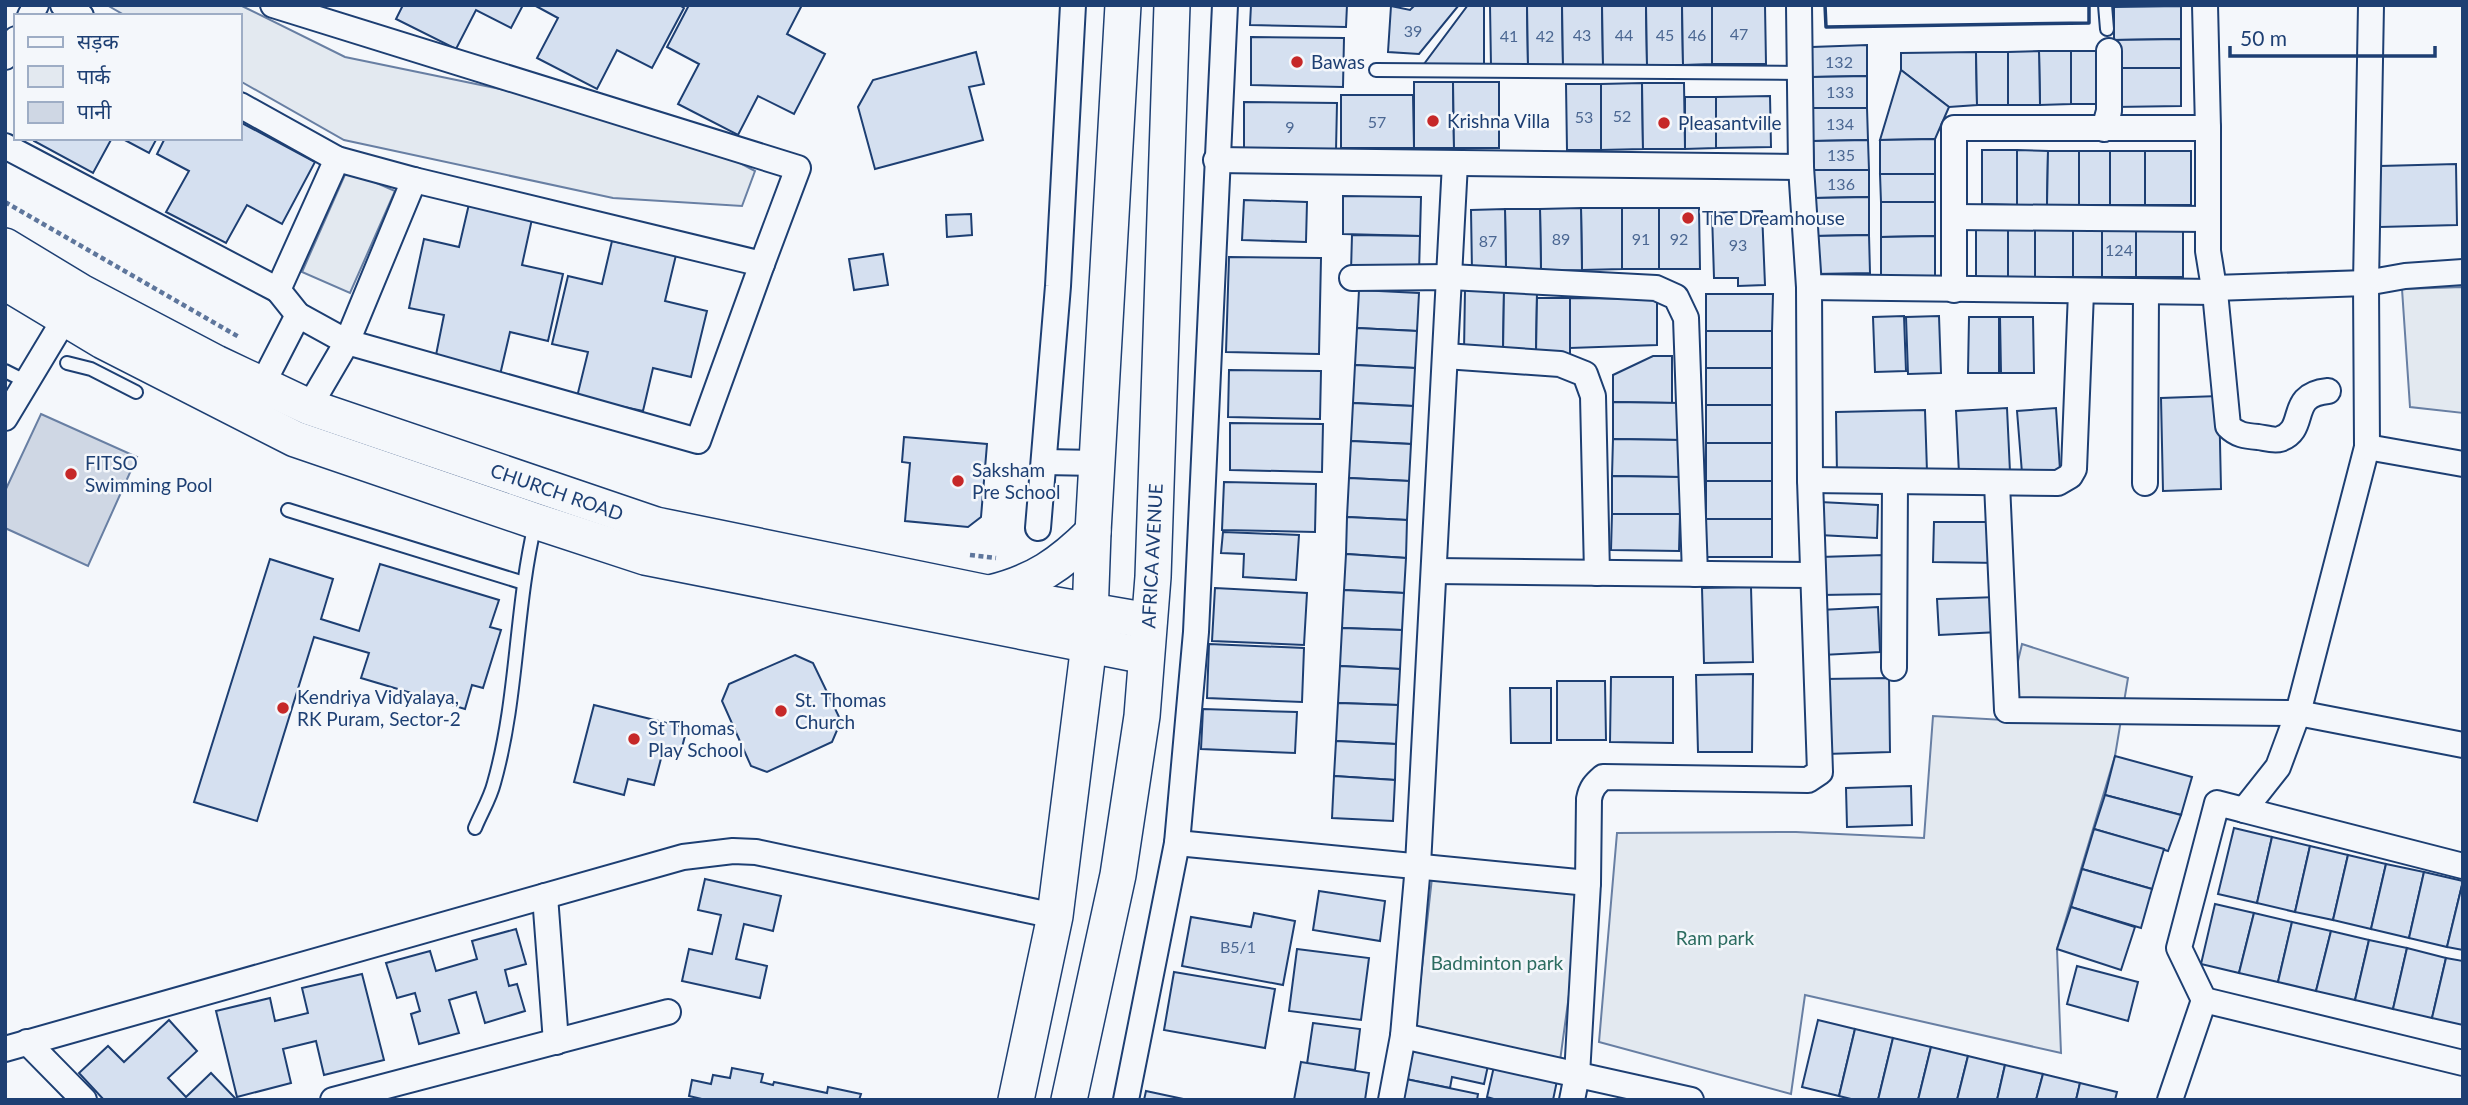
<svg xmlns="http://www.w3.org/2000/svg" width="2468" height="1105" font-family="Lato,'Noto Sans Devanagari',sans-serif">
	<rect width="100%" height="100%" fill="#f4f7fb"/>
	<!-- green -->
	<g fill="#e3e9f0" stroke="#687fa3" stroke-width="2">
		<polygon points="107,5 240,5 345,57 505,90 712,148 755,171 742,206 613,198 344,140 240,81 240,16 126,16"/>
		<polygon points="347,170 395,191 350,293 302,272"/>
		<polygon points="2463,287 2463,413 2410,407 2402,289"/>
		<polygon points="2022,644 2128,678 2115,756 2057,949 2061,1053 1805,995 1791,1094 1599,1042 1617,833 1796,832 1924,838 1933,716 2004,720"/>
		<polygon points="1432,878 1583,892 1560,1061 1415,1030"/>
	</g>
	<!-- water -->
	<polygon fill="#cfd7e4" stroke="#687fa3" stroke-width="2" points="41,414 137,457 88,566 5,528 5,491"/>
	<!-- building -->
	<g fill="#d5e0f0" stroke="#1d3f73" stroke-width="2">
		<polygon points="403,5 523,5 511,28 476,10 456,49 396,19"/>
		<polygon points="534,5 679,5 684,8 652,68 617,50 597,89 537,58 558,18"/>
		<polygon points="689,5 802,5 787,34 825,54 794,114 758,96 738,135 678,104 699,64 667,47"/>
		<polygon points="1251,5 1347,5 1346,27 1250,25"/>
		<polygon points="1415,5 1459,5 1419,54 1388,52 1391,6 1410,10"/>
		<polygon points="1468,5 1484,5 1484,65 1424,64"/>
		<polygon points="1490,5 1527,5 1528,66 1491,67"/>
		<polygon points="1527,5 1562,5 1563,66 1528,66"/>
		<polygon points="1562,5 1602,5 1603,65 1563,66"/>
		<polygon points="1602,5 1646,5 1647,65 1603,65"/>
		<polygon points="1646,5 1682,5 1683,65 1647,65"/>
		<polygon points="1682,5 1712,5 1712,64 1683,65"/>
		<polygon points="1712,5 1765,5 1766,64 1712,64"/>
		<polygon points="2181,6 2181,39 2114,40 2114,7"/>
		<polygon points="1251,37 1344,38 1343,87 1251,85"/>
		<polygon points="2181,39 2181,68 2115,68 2114,40"/>
		<polygon points="1867,45 1867,76 1812,77 1812,47"/>
		<polygon points="2039,51 2071,51 2071,104 2040,105"/>
		<polygon points="2039,51 2040,105 2008,105 2008,52"/>
		<polygon points="2071,51 2102,51 2103,104 2071,104"/>
		<polygon points="976,52 984,84 969,87 983,140 875,169 858,107 873,80"/>
		<polygon points="1976,52 1977,105 1949,107 1901,70 1901,53"/>
		<polygon points="1976,52 2008,52 2008,105 1977,105"/>
		<polygon points="2115,68 2181,68 2181,106 2115,107"/>
		<polygon points="1901,70 1949,107 1935,139 1880,140"/>
		<polygon points="1867,76 1867,108 1813,108 1812,77"/>
		<polygon points="1414,82 1453,82 1454,148 1414,148"/>
		<polygon points="1453,82 1499,82 1499,148 1454,148"/>
		<polygon points="1642,83 1643,149 1601,150 1601,84"/>
		<polygon points="1642,83 1684,83 1685,149 1643,149"/>
		<polygon points="1566,84 1601,84 1601,150 1567,150"/>
		<polygon points="1341,95 1413,95 1414,148 1341,148"/>
		<polygon points="1770,96 1771,147 1716,148 1716,97"/>
		<polygon points="1685,97 1716,97 1716,148 1685,149"/>
		<polygon points="1244,102 1337,103 1336,151 1244,150"/>
		<polygon points="1813,108 1867,108 1868,140 1813,141"/>
		<polygon points="240,122 315,162 282,224 247,205 226,243 166,212 189,171 157,154 165,138 240,138"/>
		<polygon points="35,138 112,138 93,173 34,141"/>
		<polygon points="121,138 157,138 149,153"/>
		<polygon points="1935,139 1935,174 1880,174 1880,140"/>
		<polygon points="1868,140 1869,170 1814,170 1813,141"/>
		<polygon points="1982,150 2017,150 2017,205 1982,204"/>
		<polygon points="2017,150 2048,151 2047,205 2017,205"/>
		<polygon points="2048,151 2079,151 2079,205 2047,205"/>
		<rect x="2079" y="151" width="31" height="54"/>
		<rect x="2110" y="151" width="35" height="54"/>
		<rect x="2145" y="151" width="46" height="54"/>
		<polygon points="2456,164 2457,225 2380,227 2380,166"/>
		<polygon points="1814,170 1869,170 1869,197 1814,198"/>
		<polygon points="1880,174 1935,174 1935,202 1881,202"/>
		<polygon points="1343,196 1421,197 1420,236 1343,234"/>
		<polygon points="1869,197 1869,235 1815,236 1814,198"/>
		<polygon points="1244,200 1307,202 1306,242 1242,240"/>
		<polygon points="1881,202 1935,202 1935,236 1881,237"/>
		<polygon points="469,204 532,219 522,265 563,274 548,341 510,332 500,375 435,360 444,315 409,308 424,239 459,247"/>
		<polygon points="1581,208 1622,208 1622,269 1582,270"/>
		<polygon points="1581,208 1582,270 1541,271 1540,209"/>
		<rect x="1622" y="208" width="37" height="61"/>
		<polygon points="1659,208 1699,208 1700,269 1659,269"/>
		<polygon points="1505,209 1540,209 1541,271 1506,271"/>
		<polygon points="1505,209 1506,271 1472,272 1471,210"/>
		<polygon points="1762,211 1765,285 1738,286 1738,278 1714,278 1712,213"/>
		<polygon points="971,214 972,235 947,237 946,215"/>
		<rect x="1976" y="223" width="32" height="54"/>
		<rect x="2008" y="223" width="27" height="54"/>
		<rect x="2035" y="223" width="38" height="54"/>
		<rect x="2073" y="223" width="29" height="54"/>
		<rect x="2102" y="223" width="34" height="54"/>
		<rect x="2136" y="223" width="47" height="54"/>
		<polygon points="1352,235 1420,236 1419,272 1351,271"/>
		<polygon points="1869,235 1870,273 1815,274 1815,236"/>
		<polygon points="1935,236 1935,279 1881,279 1881,237"/>
		<polygon points="612,241 676,255 665,301 707,311 691,377 653,368 643,411 577,397 588,352 552,344 568,276 602,284"/>
		<polygon points="883,254 888,285 854,290 849,259"/>
		<polygon points="1229,257 1321,258 1319,354 1226,352"/>
		<polygon points="1465,289 1504,290 1503,352 1464,352"/>
		<polygon points="1359,290 1419,293 1417,331 1357,328"/>
		<polygon points="1504,290 1537,290 1536,353 1503,352"/>
		<polygon points="1706,294 1773,294 1772,331 1706,331"/>
		<polygon points="1537,298 1570,298 1570,354 1536,353"/>
		<polygon points="1570,298 1657,299 1657,345 1570,348"/>
		<polygon points="1904,316 1906,371 1875,372 1873,317"/>
		<polygon points="1939,316 1941,373 1908,374 1906,317"/>
		<polygon points="1969,317 1999,317 1999,373 1968,373"/>
		<polygon points="2000,317 2033,317 2034,373 2001,373"/>
		<polygon points="1357,328 1417,331 1415,368 1355,365"/>
		<rect x="1706" y="331" width="66" height="37"/>
		<polygon points="1653,356 1672,356 1672,403 1613,402 1613,375"/>
		<polygon points="1355,365 1415,368 1413,406 1353,403"/>
		<rect x="1706" y="368" width="66" height="37"/>
		<polygon points="1229,370 1321,371 1320,419 1228,417"/>
		<polygon points="2219,396 2221,489 2163,491 2161,398"/>
		<polygon points="1613,402 1681,403 1681,440 1613,439"/>
		<polygon points="1353,403 1413,406 1411,444 1351,441"/>
		<rect x="1706" y="405" width="66" height="38"/>
		<polygon points="2007,408 2010,472 1959,474 1956,411"/>
		<polygon points="2056,408 2060,470 2022,473 2017,411"/>
		<polygon points="1925,410 1927,472 1837,475 1836,412"/>
		<polygon points="1230,423 1323,424 1322,472 1230,470"/>
		<polygon points="904,437 987,444 981,517 968,527 905,521 910,463 902,462"/>
		<polygon points="1613,439 1681,440 1680,477 1612,476"/>
		<polygon points="1351,441 1411,444 1409,481 1349,478"/>
		<rect x="1706" y="443" width="66" height="38"/>
		<polygon points="1612,476 1680,477 1680,514 1612,514"/>
		<polygon points="1349,478 1409,481 1407,520 1347,517"/>
		<rect x="1706" y="481" width="66" height="38"/>
		<polygon points="1224,482 1316,484 1315,532 1222,530"/>
		<polygon points="1820,502 1878,505 1877,538 1819,535"/>
		<polygon points="1612,514 1680,514 1679,551 1611,550"/>
		<polygon points="1347,517 1407,520 1406,558 1346,554"/>
		<rect x="1706" y="519" width="66" height="38"/>
		<polygon points="1934,522 1998,522 1998,563 1933,562"/>
		<polygon points="1223,532 1299,535 1296,580 1243,577 1244,554 1221,553"/>
		<polygon points="1346,554 1406,558 1404,593 1344,590"/>
		<polygon points="1884,555 1885,594 1820,595 1820,557"/>
		<polygon points="270,559 333,579 321,619 359,631 380,564 499,600 490,627 501,630 483,688 472,685 465,709 361,678 369,653 314,637 257,821 194,802"/>
		<polygon points="1751,587 1753,662 1704,663 1702,588"/>
		<polygon points="1215,588 1307,593 1304,645 1212,641"/>
		<polygon points="1344,590 1404,593 1402,630 1342,628"/>
		<polygon points="1998,597 1999,632 1939,635 1937,599"/>
		<polygon points="1878,607 1880,652 1822,655 1820,610"/>
		<polygon points="1342,628 1402,630 1400,669 1340,666"/>
		<polygon points="1209,644 1304,648 1302,702 1207,698"/>
		<polygon points="795,655 813,663 841,721 832,742 767,772 751,766 722,701 729,684"/>
		<polygon points="1340,666 1400,669 1398,705 1338,703"/>
		<polygon points="1753,674 1752,752 1698,752 1696,675"/>
		<polygon points="1611,677 1673,677 1673,743 1610,742"/>
		<polygon points="1889,678 1890,752 1826,754 1824,679"/>
		<polygon points="1557,681 1605,681 1606,740 1557,740"/>
		<polygon points="1510,688 1551,688 1551,743 1511,743"/>
		<polygon points="1338,703 1398,705 1396,744 1336,741"/>
		<polygon points="594,705 687,728 680,755 663,751 654,785 628,779 624,795 574,782"/>
		<polygon points="1203,709 1297,712 1295,753 1201,749"/>
		<polygon points="1336,741 1396,744 1395,780 1334,776"/>
		<polygon points="2115,756 2192,777 2181,815 2105,795"/>
		<polygon points="1334,776 1395,780 1393,821 1332,818"/>
		<polygon points="1911,786 1912,825 1847,827 1846,788"/>
		<polygon points="2105,795 2181,815 2168,851 2094,829"/>
		<polygon points="2234,828 2272,837 2257,903 2218,894"/>
		<polygon points="2094,829 2164,849 2152,889 2082,869"/>
		<polygon points="2272,837 2310,846 2295,912 2257,903"/>
		<polygon points="2310,846 2348,855 2333,920 2295,912"/>
		<polygon points="2348,855 2386,864 2371,929 2333,920"/>
		<polygon points="2386,864 2424,872 2409,938 2371,929"/>
		<polygon points="2082,869 2152,889 2141,928 2071,907"/>
		<polygon points="2424,872 2463,881 2447,947 2409,938"/>
		<polygon points="705,879 781,896 773,931 744,924 736,959 767,966 760,998 682,981 689,949 712,954 721,915 698,910"/>
		<polygon points="2463,881 2463,950 2447,947"/>
		<polygon points="1319,891 1385,901 1380,941 1313,930"/>
		<polygon points="2215,904 2254,913 2239,973 2201,964"/>
		<polygon points="2071,907 2135,927 2121,970 2057,949"/>
		<polygon points="1254,913 1295,921 1283,985 1182,966 1191,917 1251,927"/>
		<polygon points="2254,913 2292,922 2278,982 2239,973"/>
		<polygon points="2292,922 2331,931 2316,991 2278,982"/>
		<polygon points="516,929 526,964 505,970 509,986 517,984 525,1011 485,1023 476,992 449,1000 459,1033 419,1044 411,1014 420,1011 415,993 397,998 386,963 430,951 436,971 477,959 472,941"/>
		<polygon points="2331,931 2369,940 2355,1000 2316,991"/>
		<polygon points="2369,940 2407,948 2393,1009 2355,1000"/>
		<polygon points="2407,948 2446,958 2432,1018 2393,1009"/>
		<polygon points="1297,949 1369,958 1361,1020 1289,1011"/>
		<polygon points="2446,958 2463,961 2463,1025 2432,1018"/>
		<polygon points="2077,966 2138,982 2128,1021 2067,1004"/>
		<polygon points="1174,972 1275,989 1265,1048 1164,1030"/>
		<polygon points="362,974 384,1060 324,1075 316,1041 283,1049 291,1083 237,1097 216,1011 270,998 275,1021 308,1013 302,988"/>
		<polygon points="169,1020 197,1051 168,1078 186,1097 211,1073 235,1098 233,1100 104,1100 79,1073 108,1046 124,1062"/>
		<polygon points="1818,1020 1855,1029 1839,1096 1802,1087"/>
		<polygon points="1313,1023 1360,1029 1355,1070 1307,1064"/>
		<polygon points="1855,1029 1893,1038 1878,1100 1855,1100 1839,1096"/>
		<polygon points="1893,1038 1931,1047 1918,1100 1878,1100"/>
		<polygon points="1407,1044 1489,1061 1484,1084 1452,1077 1450,1088 1401,1078"/>
		<polygon points="1931,1047 1968,1056 1957,1100 1918,1100"/>
		<polygon points="1968,1056 2005,1065 1997,1100 1957,1100"/>
		<polygon points="1301,1062 1369,1073 1365,1100 1294,1100"/>
		<polygon points="1495,1062 1558,1076 1553,1100 1497,1100 1487,1097"/>
		<polygon points="2005,1065 2043,1074 2036,1100 1997,1100"/>
		<polygon points="732,1068 763,1074 761,1082 773,1085 774,1082 827,1093 828,1087 861,1094 859,1100 706,1100 689,1096 692,1080 711,1084 713,1075 730,1078"/>
		<polygon points="2043,1074 2080,1083 2076,1100 2036,1100"/>
		<polygon points="1401,1078 1478,1094 1477,1100 1401,1100"/>
		<polygon points="2080,1083 2117,1092 2115,1100 2076,1100"/>
		<polygon points="1146,1091 1188,1100 1144,1100"/>
	</g>
	<g fill="none" stroke-linecap="round" stroke-linejoin="round">
		<defs>
			<g id="lane">
				<polyline points="2105,5 2107,29"/>
				<polyline points="1376,70 1801,73"/>
				<polyline points="67,363 91,369 136,392"/>
				<polyline points="5,371 27,382"/>
				<polyline points="288,510 524,583"/>
				<path d="M475 828C481 813 490 799 494 783 518 698 515 609 535 524"/>
			</g>
			<g id="street">
				<polyline points="63,5 81,16"/>
				<polyline points="273,5 798,168 762,264"/>
				<polyline points="1799,5 1801,167 1809,287 2215,292 2214,288 2366,283 2367,447 2298,713 2278,767 2244,810 2217,803 2179,948 2204,1000 2170,1100"/>
				<polyline points="2205,5 2208,128 2208,251 2214,288"/>
				<polyline points="2371,5 2366,283 2405,276 2463,272"/>
				<polyline points="30,16 36,5"/>
				<polyline points="5,57 16,39"/>
				<polyline points="240,105 337,159 414,180 762,264 698,441 347,342 298,315 278,290"/>
				<polyline points="2104,129 2109,111 2109,51"/>
				<polyline points="5,146 278,290 337,159"/>
				<polyline points="1216,160 1801,167"/>
				<polyline points="1954,217 2207,219"/>
				<polyline points="1352,278 1450,277 1656,288 1676,297 1686,318 1695,574"/>
				<polyline points="1954,290 1954,128 2208,128"/>
				<path d="M2215 292 2228 426C2237 435 2245 436 2258 437 2265 438 2274 441 2280 439 2309 429 2286 395 2328 391"/>
				<polyline points="1445,356 1560,364 1585,374 1593,396 1597,573"/>
				<polyline points="262,385 298,315"/>
				<polyline points="309,407 347,342 414,180"/>
				<polyline points="5,418 73,305"/>
				<polyline points="2367,447 2463,464"/>
				<polyline points="1044,462 1097,463"/>
				<polyline points="1810,480 2058,483 2070,476 2074,469 2081,292"/>
				<polyline points="1997,483 2007,710 2298,713 2463,745"/>
				<polyline points="2145,483 2146,292"/>
				<polyline points="1038,528 1058,286 1073,5"/>
				<polyline points="1434,571 1813,575"/>
				<polyline points="1894,668 1895,481"/>
				<polyline points="2244,810 2463,866"/>
				<polyline points="1177,843 1588,883"/>
				<polyline points="545,896 556,1042"/>
				<polyline points="2204,1000 2463,1063"/>
				<polyline points="1403,1036 1691,1100"/>
				<polyline points="27,1042 84,1100"/>
				<polyline points="5,1049 683,857 733,851 756,852 1055,916"/>
				<polyline points="333,1100 668,1012"/>
				<polyline points="1126,1100 1177,843 1196,632 1225,5"/>
				<polyline points="1391,1100 1403,1036 1418,865 1455,163"/>
				<path d="M1572 1100 1577 1075 1588 883 1589 799C1591 788 1595 784 1603 777L1808 780 1820 772 1810 480 1809 287"/>
			</g>
			<g id="secondary">
				<polyline points="5,246 81,292 216,363 309,407 656,525 987,593 1149,621"/>
				<polyline points="5,282 103,341 295,439 535,521 645,557 1146,656"/>
				<path d="M990 593C1035 582 1061 564 1093 532"/>
				<polyline points="1016,1100 1055,916 1089,644 1093,532 1123,5"/>
				<polyline points="1069,1100 1118,875 1142,716 1153,577 1172,5"/>
			</g>
		</defs>
		<!-- lane casing -->
		<use href="#lane" stroke="#1d3f73" stroke-width="16"/>
		<!-- street casing -->
		<use href="#street" stroke="#1d3f73" stroke-width="28"/>
		<!-- secondary casing -->
		<use href="#secondary" stroke="#1d3f73" stroke-width="38"/>
		<!-- path -->
		<g stroke="#5e769c" stroke-width="4.5" stroke-dasharray="5 3.5" stroke-linecap="butt">
			<polyline points="5,202 239,337"/>
			<polyline points="970,555 996,558"/>
		</g>
		<!-- lane -->
		<use href="#lane" stroke="#f4f7fb" stroke-width="12"/>
		<!-- street -->
		<use href="#street" stroke="#f4f7fb" stroke-width="24"/>
		<!-- secondary -->
		<use href="#secondary" stroke="#f4f7fb" stroke-width="35"/>
		<!-- wall -->
		<polyline stroke="#1d3f73" stroke-width="3.5" points="1825,5 1826,27 2089,23 2089,5"/>
	</g>
	<!-- markers -->
	<g fill="#c62828" stroke="#f4f7fb" stroke-width="2.5">
		<circle cx="1297" cy="62" r="7"/>
		<circle cx="1433" cy="121" r="7"/>
		<circle cx="1664" cy="123" r="7"/>
		<circle cx="1688" cy="218" r="7"/>
		<circle cx="71" cy="474" r="7"/>
		<circle cx="958" cy="481" r="7"/>
		<circle cx="283" cy="708" r="7"/>
		<circle cx="781" cy="711" r="7"/>
		<circle cx="634" cy="739" r="7"/>
	</g>
	<g text-anchor="middle" stroke-width="5" stroke-linejoin="round" paint-order="stroke">
		<!-- number labels -->
		<g font-size="16" fill="#4b6792">
			<text x="1413" y="37">39</text>
			<text x="1739" y="40">47</text>
			<text x="1582" y="41">43</text>
			<text x="1624" y="41">44</text>
			<text x="1665" y="41">45</text>
			<text x="1697" y="41">46</text>
			<text x="1509" y="42">41</text>
			<text x="1545" y="42">42</text>
			<text x="1839" y="68">132</text>
			<text x="1840" y="98">133</text>
			<text x="1622" y="122">52</text>
			<text x="1584" y="123">53</text>
			<text x="1377" y="128">57</text>
			<text x="1840" y="130">134</text>
			<text x="1290" y="133">9</text>
			<text x="1841" y="161">135</text>
			<text x="1841" y="190">136</text>
			<text x="1561" y="245">89</text>
			<text x="1641" y="245">91</text>
			<text x="1679" y="245">92</text>
			<text x="1488" y="247">87</text>
			<text x="1738" y="251">93</text>
			<text x="2119" y="256">124</text>
			<text x="1238" y="953">B5/1</text>
		</g>
		<!-- poi labels -->
		<g font-size="19" fill="#1d3f73" stroke="#f4f7fb" text-anchor="start">
			<text x="1311" y="69">Bawas</text>
			<text x="1447" y="128">Krishna Villa</text>
			<text x="1678" y="130">Pleasantville</text>
			<text x="1702" y="225">The Dreamhouse</text>
			<text x="85" y="470">FITSO<tspan x="85" dy="22">Swimming Pool</tspan></text>
			<text x="972" y="477">Saksham<tspan x="972" dy="22">Pre School</tspan></text>
			<text x="297" y="704">Kendriya Vidyalaya,<tspan x="297" dy="22">RK Puram, Sector-2</tspan></text>
			<text x="795" y="707">St. Thomas<tspan x="795" dy="22">Church</tspan></text>
			<text x="648" y="735">St Thomas<tspan x="648" dy="22">Play School</tspan></text>
		</g>
		<!-- street labels -->
		<g font-size="19" fill="#1d3f73" stroke="#f4f7fb">
			<text transform="translate(557 492) rotate(19)" y="7">CHURCH ROAD</text>
			<text transform="translate(1152 556) rotate(-87)" y="7">AFRICA AVENUE</text>
		</g>
		<!-- park labels -->
		<g font-size="19" fill="#2c6c60" stroke="#f4f7fb">
			<text x="1715" y="945">Ram park</text>
			<text x="1497" y="970">Badminton park</text>
		</g>
	</g>
	<!-- border -->
	<rect width="2468" height="1105" fill="none" stroke="#1d3f73" stroke-width="14"/>
	<!-- legend -->
	<rect x="14" y="14" width="228" height="126" fill="#f4f7fb" stroke="#9eadc5" stroke-width="2"/>
	<rect x="28" y="37" width="35" height="10" fill="#f4f7fb" stroke="#9eadc5" stroke-width="2"/>
	<text x="77" y="49" font-size="21" fill="#1d3f73">सड़क</text>
	<rect x="28" y="66" width="35" height="21" fill="#e3e9f0" stroke="#9eadc5" stroke-width="2"/>
	<text x="77" y="84" font-size="21" fill="#1d3f73">पार्क</text>
	<rect x="28" y="102" width="35" height="21" fill="#cfd7e4" stroke="#9eadc5" stroke-width="2"/>
	<text x="77" y="119" font-size="21" fill="#1d3f73">पानी</text>
	<!-- scale -->
	<path d="M2230 46v10h205v-10" fill="none" stroke="#1d3f73" stroke-width="3.5"/>
	<text x="2240" y="46" font-size="21" fill="#1d3f73" stroke="#f4f7fb" stroke-width="5" paint-order="stroke">50 m</text>
</svg>
